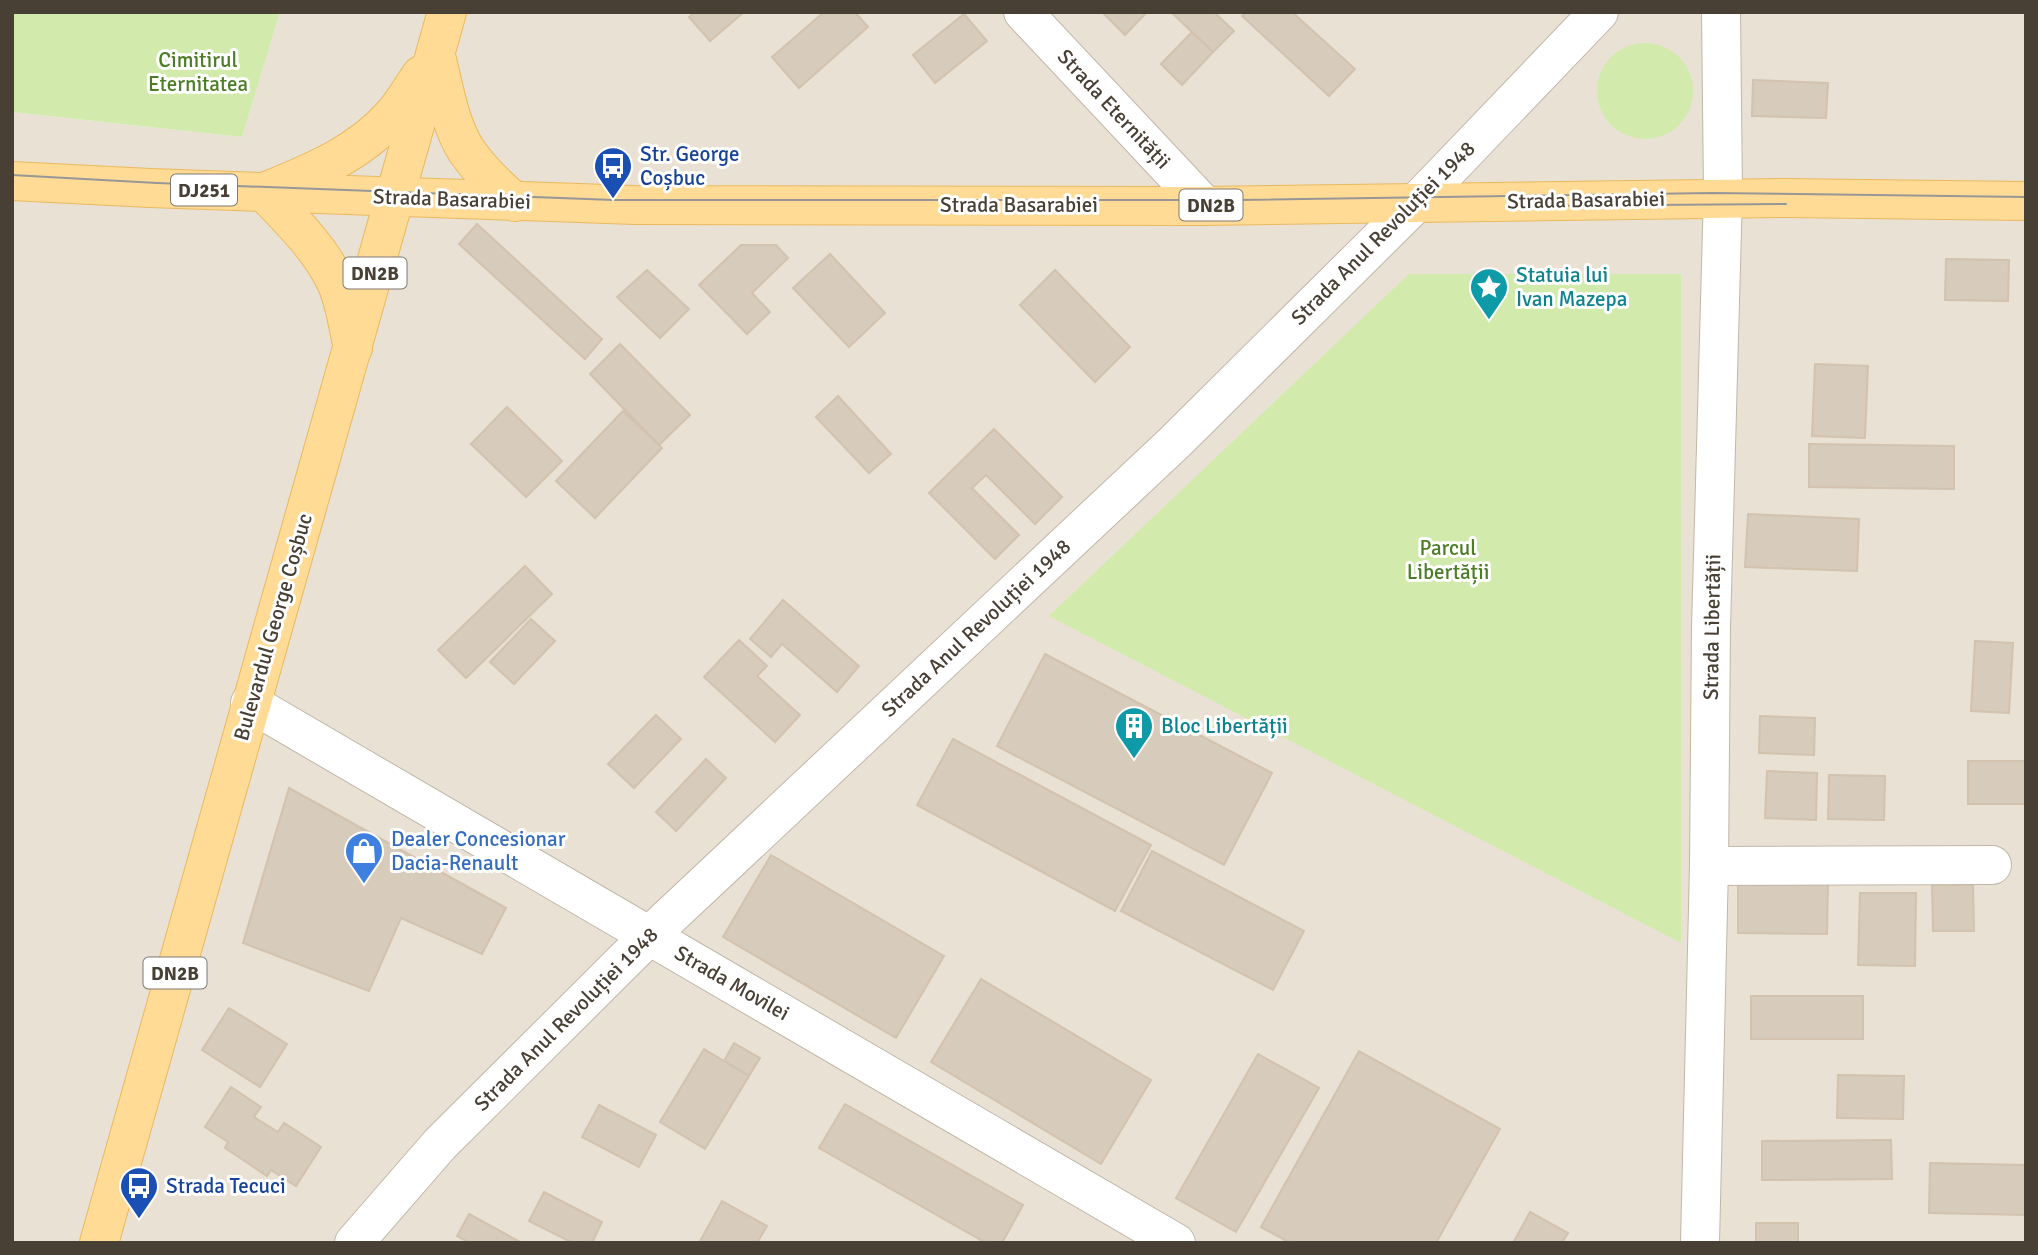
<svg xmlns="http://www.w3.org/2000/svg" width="2038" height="1255" font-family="Signika,sans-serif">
	<rect width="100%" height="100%" fill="#f4f0e7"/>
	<!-- residential -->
	<polygon fill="#e9e1d4" points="280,12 2026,12 2026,1243 12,1243 12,112 242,137"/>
	<!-- green -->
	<g fill="#d2ebad">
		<polygon points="12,12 280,12 242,137 12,112"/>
		<circle cx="1645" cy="91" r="48"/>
		<polygon points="1409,274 1681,274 1681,943 1049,616"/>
	</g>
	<!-- building -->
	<g fill="#d7cbbb" stroke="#d2c2ae" stroke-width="2">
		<polygon points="695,12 744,12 710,41 689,17"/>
		<polygon points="824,12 855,12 868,27 799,88 772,57"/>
		<polygon points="1102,12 1147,12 1125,35"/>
		<polygon points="1171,12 1214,12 1234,31 1213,52"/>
		<polygon points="1246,12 1292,12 1355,69 1329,96 1242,16"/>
		<polygon points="964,14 987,41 935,83 913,55"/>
		<polygon points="1192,32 1213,52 1182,85 1161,64"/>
		<polygon points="1753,80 1828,83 1826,118 1752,116"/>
		<polygon points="477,224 602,339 585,359 459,244"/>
		<polygon points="741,245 776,245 788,258 752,293 770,312 747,334 699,285"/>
		<polygon points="830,254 885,313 849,347 793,288"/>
		<polygon points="1946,259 2009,260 2008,301 1945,300"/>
		<polygon points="647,270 689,309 660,338 617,297"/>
		<polygon points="1055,270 1130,347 1095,382 1020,305"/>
		<polygon points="620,344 690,415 659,445 590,374"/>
		<polygon points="1815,364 1868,366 1865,438 1812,436"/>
		<polygon points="838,396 891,454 869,473 816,417"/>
		<polygon points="507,407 562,461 526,497 471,444"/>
		<polygon points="623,411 662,448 595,518 556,481"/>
		<polygon points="994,429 1062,497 1035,524 986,475 972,488 1019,535 995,559 929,493"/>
		<polygon points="1809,444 1954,446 1954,489 1809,487"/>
		<polygon points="1748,514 1859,519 1857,571 1745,567"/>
		<polygon points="525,566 552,594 466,678 438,650"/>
		<polygon points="783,600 859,666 837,692 782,644 771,657 750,639"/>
		<polygon points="531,619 555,641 514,684 490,662"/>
		<polygon points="739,640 767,666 757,676 800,715 775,742 704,677"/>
		<polygon points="1975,641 2013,643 2009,713 1971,711"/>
		<polygon points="1045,654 1272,773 1224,865 997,746"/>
		<polygon points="656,715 681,739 634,788 608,764"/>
		<polygon points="1760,716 1815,718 1814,755 1759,753"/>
		<polygon points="953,739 1151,845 1115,911 917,805"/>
		<polygon points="706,759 726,778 676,831 656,812"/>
		<rect x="1968" y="761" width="58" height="43"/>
		<polygon points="1767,771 1817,773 1816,820 1765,818"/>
		<polygon points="1829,775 1885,776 1884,820 1828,819"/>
		<polygon points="289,788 506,908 482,954 401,918 369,991 243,943"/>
		<polygon points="1152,851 1304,931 1273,990 1121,911"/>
		<polygon points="771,855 944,956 896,1038 723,937"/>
		<polygon points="1738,882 1828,883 1827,934 1738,933"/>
		<polygon points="1932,885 1973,885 1974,931 1933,931"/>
		<polygon points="1860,893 1916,893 1915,966 1858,965"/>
		<polygon points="981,979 1151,1080 1101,1164 931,1062"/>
		<rect x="1751" y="996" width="112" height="43"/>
		<polygon points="229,1008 287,1044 260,1087 202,1050"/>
		<polygon points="734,1043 760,1058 749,1076 724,1061"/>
		<polygon points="704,1049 749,1076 705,1149 660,1122"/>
		<polygon points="1359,1051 1500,1129 1436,1243 1290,1243 1261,1227"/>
		<polygon points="1258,1054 1319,1088 1236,1232 1176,1198"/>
		<polygon points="1838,1075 1904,1076 1903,1119 1837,1118"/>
		<polygon points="231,1087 261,1107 254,1117 278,1132 284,1123 321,1147 296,1186 271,1170 267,1176 225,1148 228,1142 205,1127"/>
		<polygon points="845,1104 1023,1205 1002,1243 986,1243 819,1148"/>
		<polygon points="599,1105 656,1135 639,1167 582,1137"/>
		<polygon points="1891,1140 1892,1179 1762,1180 1762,1141"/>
		<polygon points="1930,1163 2026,1165 2026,1215 1929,1213"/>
		<polygon points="544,1192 602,1222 592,1243 573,1243 529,1221"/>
		<polygon points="722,1201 767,1226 757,1243 699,1243"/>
		<polygon points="1530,1212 1568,1233 1562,1243 1513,1243"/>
		<polygon points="469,1214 522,1243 470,1243 457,1236"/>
		<rect x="1756" y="1223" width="42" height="20"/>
	</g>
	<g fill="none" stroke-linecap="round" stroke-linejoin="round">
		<defs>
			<g id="minor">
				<polyline points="1023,12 1205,206"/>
				<polyline points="250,703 1176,1243"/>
				<polyline points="1709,866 1992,865"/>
				<polyline points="354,1243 440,1144 650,935 1175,442 1415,204 1599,12"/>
				<polyline points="1700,1243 1709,866 1711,628 1723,193 1721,12"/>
			</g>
			<g id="major">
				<path d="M436 56C444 86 449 123 466 150 479 169 497 187 515 202"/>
				<polyline points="12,181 150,188 635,205 1205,206 1785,198 2026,201"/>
				<path d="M353 348C348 327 345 300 335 280 318 246 290 219 264 192 311 173 359 154 393 115 403 104 411 89 421 75"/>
				<polyline points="99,1243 447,12"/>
			</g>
		</defs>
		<!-- minor casing -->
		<use href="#minor" stroke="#c0b7a9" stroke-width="40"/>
		<!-- major casing -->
		<use href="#major" stroke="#eab95f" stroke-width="40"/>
		<!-- minor -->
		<use href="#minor" stroke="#fff" stroke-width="38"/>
		<!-- major -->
		<use href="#major" stroke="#ffdb95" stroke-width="38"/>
		<!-- tram -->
		<g stroke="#979797" stroke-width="2">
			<polyline points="12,175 157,183 613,200 1239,200 1712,193 2026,197"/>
			<polyline points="1510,206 1786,204"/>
		</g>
	</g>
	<!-- icons -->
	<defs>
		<symbol id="bus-pin" viewBox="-11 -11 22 30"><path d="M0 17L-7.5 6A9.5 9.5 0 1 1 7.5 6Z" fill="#1a4fb4" stroke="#fff"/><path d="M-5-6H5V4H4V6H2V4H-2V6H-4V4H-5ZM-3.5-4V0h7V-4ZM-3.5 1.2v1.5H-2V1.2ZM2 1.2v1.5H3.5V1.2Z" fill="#fff"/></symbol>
		<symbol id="sight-pin" viewBox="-11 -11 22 30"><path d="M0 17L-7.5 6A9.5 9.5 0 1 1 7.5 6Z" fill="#0f9aa8" stroke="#fff"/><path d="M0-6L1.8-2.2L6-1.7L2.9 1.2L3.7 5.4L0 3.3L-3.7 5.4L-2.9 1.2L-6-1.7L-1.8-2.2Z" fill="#fff"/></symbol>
		<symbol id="building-pin" viewBox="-11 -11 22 30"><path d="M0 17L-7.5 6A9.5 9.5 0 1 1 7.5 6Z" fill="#0f9aa8" stroke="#fff"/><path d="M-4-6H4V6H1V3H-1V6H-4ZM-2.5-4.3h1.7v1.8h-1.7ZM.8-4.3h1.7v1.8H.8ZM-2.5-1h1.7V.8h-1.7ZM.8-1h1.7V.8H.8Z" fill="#fff"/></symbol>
		<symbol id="shop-pin" viewBox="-11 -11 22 30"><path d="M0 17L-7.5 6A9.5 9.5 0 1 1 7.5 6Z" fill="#3f7fe0" stroke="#fff"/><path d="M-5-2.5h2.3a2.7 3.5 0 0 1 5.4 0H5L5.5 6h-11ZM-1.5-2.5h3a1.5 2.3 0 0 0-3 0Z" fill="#fff"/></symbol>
	</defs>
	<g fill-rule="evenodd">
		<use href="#bus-pin" x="591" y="144" width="44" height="60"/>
		<use href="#sight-pin" x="1467" y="265" width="44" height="60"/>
		<use href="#building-pin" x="1112" y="704" width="44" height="60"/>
		<use href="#shop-pin" x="342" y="829" width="44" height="60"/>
		<use href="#bus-pin" x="117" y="1164" width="44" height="60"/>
	</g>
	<g text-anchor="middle" stroke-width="6" stroke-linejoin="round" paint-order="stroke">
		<!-- shield labels -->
		<g fill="#fff" stroke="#7f7972" stroke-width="2">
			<rect x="171" y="174.5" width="66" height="31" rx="5"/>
			<rect x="1179.5" y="189.5" width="63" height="31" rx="5"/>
			<rect x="343.5" y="257.5" width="63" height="31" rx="5"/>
			<rect x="143.5" y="957.5" width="63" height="31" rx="5"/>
		</g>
		<g font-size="19" font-weight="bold" fill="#484035">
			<text x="204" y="197">DJ251</text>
			<text x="1211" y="212">DN2B</text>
			<text x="375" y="280">DN2B</text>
			<text x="175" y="980">DN2B</text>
		</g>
		<!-- park labels -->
		<g font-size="21" fill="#4b7d25" stroke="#fff">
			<text x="198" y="67">Cimitirul<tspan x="198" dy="24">Eternitatea</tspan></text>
			<text x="1448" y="555">Parcul<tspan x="1448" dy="24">Libertății</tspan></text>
		</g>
		<!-- street labels -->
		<g font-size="21" fill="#484035" stroke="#fff">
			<text transform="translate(1114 109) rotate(47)" y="7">Strada Eternității</text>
			<text transform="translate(452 199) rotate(2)" y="7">Strada Basarabiei</text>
			<text transform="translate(1586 200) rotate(-1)" y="7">Strada Basarabiei</text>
			<text x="1019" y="212">Strada Basarabiei</text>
			<text transform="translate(1383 233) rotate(-45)" y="7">Strada Anul Revoluției 1948</text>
			<text transform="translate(273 627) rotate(-74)" y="7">Bulevardul George Coșbuc</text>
			<text transform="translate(1712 627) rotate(-89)" y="7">Strada Libertății</text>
			<text transform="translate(976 628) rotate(-43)" y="7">Strada Anul Revoluției 1948</text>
			<text transform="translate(732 983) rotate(30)" y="7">Strada Movilei</text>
			<text transform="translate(566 1019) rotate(-45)" y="7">Strada Anul Revoluției 1948</text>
		</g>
		<!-- transit labels -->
		<g font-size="21" fill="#164399" stroke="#fff" text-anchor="start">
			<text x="640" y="161">Str. George<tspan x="640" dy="24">Coșbuc</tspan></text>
			<text x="166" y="1193">Strada Tecuci</text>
		</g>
		<!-- culture labels -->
		<g font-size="21" fill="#0d838f" stroke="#fff" text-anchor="start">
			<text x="1516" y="282">Statuia lui<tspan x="1516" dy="24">Ivan Mazepa</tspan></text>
			<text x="1161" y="733">Bloc Libertății</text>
		</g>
		<!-- shop labels -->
		<g font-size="21" fill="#366cbe" stroke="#fff" text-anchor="start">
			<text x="391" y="846">Dealer Concesionar<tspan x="391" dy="24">Dacia-Renault</tspan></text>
		</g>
	</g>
	<!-- border -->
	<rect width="2038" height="1255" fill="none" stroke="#484035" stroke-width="28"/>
</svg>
